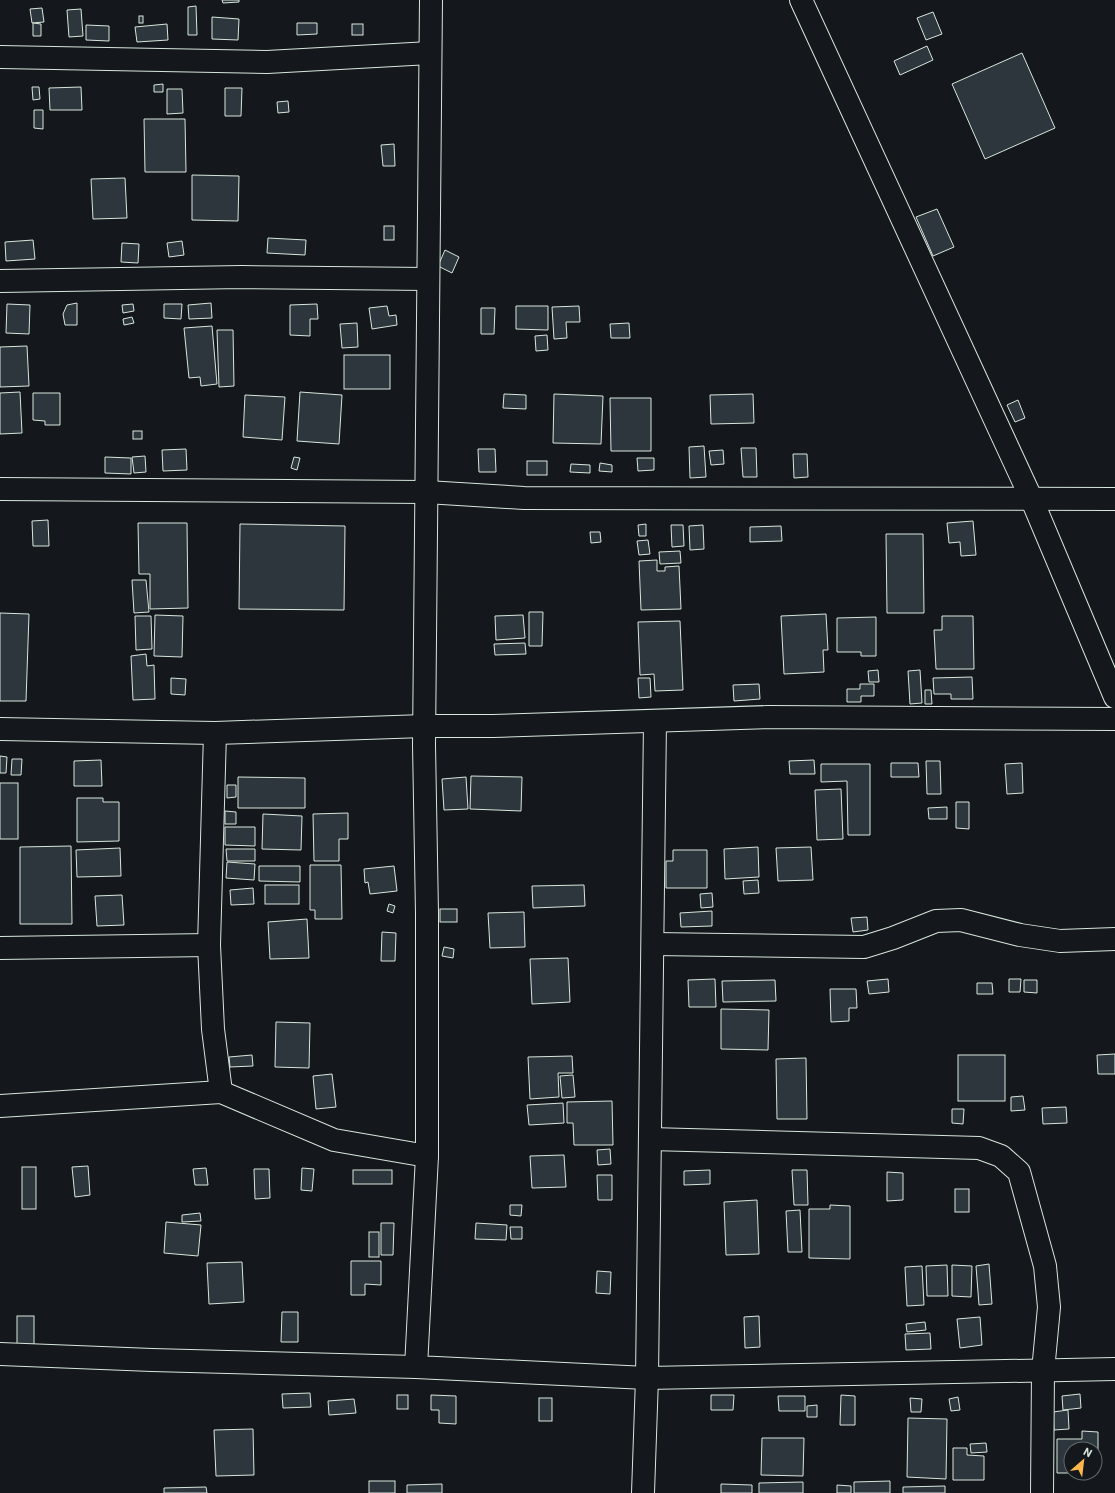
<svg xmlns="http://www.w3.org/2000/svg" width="1115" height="1493" font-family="Roboto,sans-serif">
	<rect width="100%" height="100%" fill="#14181c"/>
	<!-- building -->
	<g fill="#2c363c" stroke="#d8e6dc" fill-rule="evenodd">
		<polygon points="222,0 239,0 239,2 223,3"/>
		<polygon points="196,6 197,35 188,35 188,7"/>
		<polygon points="42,8 44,22 32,23 30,9"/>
		<polygon points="81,9 83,36 69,37 67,10"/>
		<polygon points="933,12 942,34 926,40 917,18"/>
		<rect x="139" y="16" width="4" height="7"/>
		<polygon points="212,17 239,19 238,40 212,39"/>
		<polygon points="33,23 41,24 41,36 33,36"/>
		<polygon points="297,23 317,23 317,34 297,35"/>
		<polygon points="167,24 168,40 137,42 135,27"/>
		<rect x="352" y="24" width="11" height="11"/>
		<polygon points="86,25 109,26 109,41 86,40"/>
		<polygon points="927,46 933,60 900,75 894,61"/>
		<polygon points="1022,53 1055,128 985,159 952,84"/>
		<polygon points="163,84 163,92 154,92 154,85"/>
		<polygon points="32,87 39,87 40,99 33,100"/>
		<polygon points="81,87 82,110 50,110 49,88"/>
		<polygon points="225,88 242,88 241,116 225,116"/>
		<polygon points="167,89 182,89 183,113 167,114"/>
		<polygon points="288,101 289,112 278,113 277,102"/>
		<polygon points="34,110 43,110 43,129 34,128"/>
		<polygon points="144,119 185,119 186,172 145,172"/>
		<polygon points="394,144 395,166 383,166 381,145"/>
		<polygon points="192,175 239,176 238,221 192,220"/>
		<polygon points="125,178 127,218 93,219 91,179"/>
		<polygon points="937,209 954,247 933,256 916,217"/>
		<rect x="384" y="226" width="10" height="14"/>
		<polygon points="268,238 306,240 305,255 267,253"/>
		<polygon points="33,240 35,259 6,261 5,242"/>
		<polygon points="182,241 184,255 169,257 167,243"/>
		<polygon points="122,243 139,244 138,263 121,262"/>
		<polygon points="445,250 459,257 452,273 438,266"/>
		<polygon points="77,303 77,325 65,325 63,314 67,305"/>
		<polygon points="211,303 212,318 189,319 188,305"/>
		<polygon points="7,304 30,305 29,334 6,333"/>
		<polygon points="133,304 134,311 123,313 122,305"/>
		<polygon points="164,304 182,304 181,319 164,318"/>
		<polygon points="317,304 318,319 310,319 310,336 290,335 290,305"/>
		<polygon points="387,306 389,316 396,315 397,325 372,329 369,308"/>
		<polygon points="516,306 548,306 548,330 516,329"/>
		<polygon points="579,306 580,322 566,322 567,338 554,339 552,307"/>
		<polygon points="481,308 495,308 494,334 481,334"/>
		<polygon points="132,317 134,323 124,325 123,319"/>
		<polygon points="357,323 358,347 342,348 340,324"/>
		<polygon points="629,323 630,338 611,338 610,324"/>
		<polygon points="212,326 217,384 201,386 200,377 189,378 184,328"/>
		<polygon points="217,330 233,330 234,386 219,387"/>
		<polygon points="547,335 548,350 536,351 535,336"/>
		<polygon points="27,346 29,386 0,387 0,347"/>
		<rect x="344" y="355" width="46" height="34"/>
		<polygon points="20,392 22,433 0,434 0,393"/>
		<polygon points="300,392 342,395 339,444 297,441"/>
		<polygon points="33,393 60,393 60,425 45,425 45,421 33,420"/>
		<polygon points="504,394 526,395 526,409 503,408"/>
		<polygon points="554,394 603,396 601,444 553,443"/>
		<polygon points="753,394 754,423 711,424 710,395"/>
		<polygon points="245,395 285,397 282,440 243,437"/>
		<polygon points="610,398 651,398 651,451 611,451"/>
		<polygon points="1018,400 1025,418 1015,422 1007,405"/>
		<rect x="133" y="431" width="9" height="8"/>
		<polygon points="704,446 706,477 690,478 689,447"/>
		<polygon points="741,448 756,448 757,477 743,477"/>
		<polygon points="186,449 187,470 163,471 162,450"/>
		<polygon points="478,449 495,449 496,472 479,472"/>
		<polygon points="723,450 724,464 711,465 709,451"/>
		<polygon points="793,454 807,454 808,477 794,478"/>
		<polygon points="145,456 146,472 134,473 132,457"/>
		<polygon points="105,457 131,458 131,474 105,473"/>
		<polygon points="294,457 300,458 297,470 291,468"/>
		<polygon points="637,458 654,458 654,470 638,471"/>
		<rect x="527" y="461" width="20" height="14"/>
		<polygon points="600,463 612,465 612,472 599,471"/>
		<polygon points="571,464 590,465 590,473 570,472"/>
		<polygon points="48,520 49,546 33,546 32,521"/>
		<polygon points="973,521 976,555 961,556 960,542 949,543 947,523"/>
		<polygon points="138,523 187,523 188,608 150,609 150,574 139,574"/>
		<polygon points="240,524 345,526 344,610 239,609"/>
		<polygon points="646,524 646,536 639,536 638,525"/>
		<polygon points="671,525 683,525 684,546 672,547"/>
		<polygon points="703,525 704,549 690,550 689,526"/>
		<polygon points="781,526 782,541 750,542 750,527"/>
		<polygon points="590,532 600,532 601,542 591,543"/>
		<polygon points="886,534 923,534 924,613 887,613"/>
		<polygon points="648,540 650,554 639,555 637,541"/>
		<polygon points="680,551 681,563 660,564 659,552"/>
		<polygon points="657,560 657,571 665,571 665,567 679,566 681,609 641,610 639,561"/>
		<polygon points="132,580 146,580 149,612 134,613"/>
		<polygon points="529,612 543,612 542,646 529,646"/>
		<polygon points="0,613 29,614 26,701 0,701"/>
		<polygon points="826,614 828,650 823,650 824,672 784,674 781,616"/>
		<polygon points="155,615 183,616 182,657 154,656"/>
		<polygon points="523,615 525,638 496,640 495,616"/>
		<polygon points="135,616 151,616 152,649 136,650"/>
		<polygon points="942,616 973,616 974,669 936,669 934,630 942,630"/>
		<polygon points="876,617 876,656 861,656 861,652 837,652 837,618"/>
		<polygon points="680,621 683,690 655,691 654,674 640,675 638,622"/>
		<polygon points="525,643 526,654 495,655 494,644"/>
		<polygon points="146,654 147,666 154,665 155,699 133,700 131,656"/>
		<polygon points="878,670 879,682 869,682 868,671"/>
		<polygon points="920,670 922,703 910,704 908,671"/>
		<polygon points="972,677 973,699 951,699 951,694 934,694 933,678"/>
		<polygon points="171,678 186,679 185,695 171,694"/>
		<polygon points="638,678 650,678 651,697 639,698"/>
		<polygon points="759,684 760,699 734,701 733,685"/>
		<polygon points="860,684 874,684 874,696 861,696 861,702 847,702 847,689 860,689"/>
		<polygon points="925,690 931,690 932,704 925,704"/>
		<polygon points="0,756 7,757 6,773 0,773"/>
		<polygon points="12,759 22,759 21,775 11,775"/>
		<polygon points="101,760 102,786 74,786 74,761"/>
		<polygon points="814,760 815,774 790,774 789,761"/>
		<polygon points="926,761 940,761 941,794 927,794"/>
		<polygon points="891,763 918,763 919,777 891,777"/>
		<polygon points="1022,763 1023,793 1007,794 1005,764"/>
		<polygon points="821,764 870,764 870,835 848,835 847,781 821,782"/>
		<polygon points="471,776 522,777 521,811 470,809"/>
		<polygon points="238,777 305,778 305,808 238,808"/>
		<polygon points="466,777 468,809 444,810 442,779"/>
		<rect x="0" y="783" width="18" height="56"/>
		<polygon points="227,785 236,785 236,797 227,798"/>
		<polygon points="841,789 843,839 817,840 815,790"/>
		<polygon points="77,798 103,798 103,802 119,802 119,841 77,842"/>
		<polygon points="956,802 969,802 969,829 956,828"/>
		<polygon points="947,807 947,819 929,819 928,808"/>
		<polygon points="225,811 236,812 236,824 225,824"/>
		<polygon points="348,813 348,839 339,839 339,861 314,861 313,814"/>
		<polygon points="263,814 302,816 301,850 262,849"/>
		<polygon points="225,827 255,827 255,846 225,845"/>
		<polygon points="71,846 72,924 20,924 20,847"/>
		<polygon points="758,847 759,877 725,879 724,849"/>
		<polygon points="811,847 813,880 778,881 776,848"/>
		<polygon points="120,848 121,876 77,877 76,850"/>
		<polygon points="226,849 255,849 255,861 227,861"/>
		<polygon points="673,850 707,850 707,888 666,888 666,861 673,861"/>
		<polygon points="227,862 255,864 254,880 226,878"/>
		<polygon points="310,865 341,865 342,919 315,919 315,910 310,910"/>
		<polygon points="259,866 300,866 300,882 259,881"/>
		<polygon points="394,866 397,891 370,894 368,882 365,883 364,869"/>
		<polygon points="758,880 759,893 744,894 743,881"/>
		<rect x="265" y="885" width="34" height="19"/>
		<polygon points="584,885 585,906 533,908 532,886"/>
		<polygon points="253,888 254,904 231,905 230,890"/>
		<polygon points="712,893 713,907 701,908 700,894"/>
		<polygon points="122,895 124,925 97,926 95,896"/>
		<polygon points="389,904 395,906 393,913 387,911"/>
		<rect x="440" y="909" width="17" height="13"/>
		<polygon points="712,911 712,926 681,927 680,913"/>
		<polygon points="524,912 525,947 490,948 488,913"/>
		<polygon points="867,917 868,930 853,932 851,918"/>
		<polygon points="307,919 309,958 270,959 268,922"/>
		<polygon points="382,932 396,933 395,961 381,961"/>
		<polygon points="444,947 454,949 453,958 442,956"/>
		<polygon points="568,958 570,1002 532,1004 530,959"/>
		<polygon points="715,979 716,1007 689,1007 688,980"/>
		<polygon points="888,979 889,992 869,994 867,981"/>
		<polygon points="1009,979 1021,979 1020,992 1009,992"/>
		<polygon points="775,980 776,1001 723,1002 722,981"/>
		<polygon points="1024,980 1037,980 1037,993 1024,992"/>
		<polygon points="977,983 992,983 993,994 977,994"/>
		<polygon points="830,989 856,989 857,1008 849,1008 849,1021 831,1022"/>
		<polygon points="721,1009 769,1010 768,1050 721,1049"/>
		<polygon points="276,1022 310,1023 309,1068 275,1067"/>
		<polygon points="1115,1054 1115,1074 1098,1074 1097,1055"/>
		<polygon points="252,1055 253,1066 230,1067 229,1057"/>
		<rect x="958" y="1055" width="47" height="46"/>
		<polygon points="572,1056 573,1073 558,1073 559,1097 530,1099 528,1057"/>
		<polygon points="806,1058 807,1119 777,1119 776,1059"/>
		<polygon points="332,1074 336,1107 316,1109 313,1076"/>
		<polygon points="573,1075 575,1097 562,1098 560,1076"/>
		<polygon points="1023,1096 1025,1110 1011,1111 1011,1097"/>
		<polygon points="612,1101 613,1145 574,1145 573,1123 567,1123 567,1102"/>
		<polygon points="563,1103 564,1123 529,1125 527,1105"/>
		<polygon points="1066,1107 1067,1123 1043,1124 1042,1108"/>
		<polygon points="952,1109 964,1109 963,1124 952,1123"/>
		<polygon points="610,1149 611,1164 598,1165 597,1150"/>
		<polygon points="564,1155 566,1187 532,1188 530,1156"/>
		<polygon points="88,1166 90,1195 75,1197 72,1167"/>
		<rect x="22" y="1167" width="14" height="42"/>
		<polygon points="206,1168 208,1185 195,1185 193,1169"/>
		<polygon points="302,1168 314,1169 312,1191 301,1190"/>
		<polygon points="254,1169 269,1169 270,1198 255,1199"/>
		<rect x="353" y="1170" width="39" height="14"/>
		<polygon points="710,1170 710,1184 684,1185 684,1171"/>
		<polygon points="792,1170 807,1170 808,1205 794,1205"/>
		<polygon points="887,1172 903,1173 903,1200 887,1201"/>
		<polygon points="597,1175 612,1175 612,1200 598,1200"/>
		<rect x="955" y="1189" width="14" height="23"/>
		<polygon points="757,1200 759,1254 726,1255 724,1202"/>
		<polygon points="510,1205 522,1205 521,1216 510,1215"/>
		<polygon points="830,1205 850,1206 850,1259 809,1258 809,1209 830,1209"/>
		<polygon points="800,1210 802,1252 788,1252 786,1211"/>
		<polygon points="200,1213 201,1221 182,1222 182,1215"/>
		<polygon points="166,1222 201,1225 198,1256 164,1253"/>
		<polygon points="381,1223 394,1223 393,1255 381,1255"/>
		<polygon points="476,1223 507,1225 506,1240 475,1239"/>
		<polygon points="510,1227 522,1227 522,1239 511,1239"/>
		<rect x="369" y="1232" width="10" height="25"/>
		<polygon points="351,1261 381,1261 381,1285 365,1284 365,1295 351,1295"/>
		<polygon points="242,1262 244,1302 209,1304 207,1263"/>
		<polygon points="989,1264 992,1304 979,1305 976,1266"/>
		<polygon points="947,1265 948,1296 927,1296 926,1266"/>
		<polygon points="952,1265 972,1266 971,1297 952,1296"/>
		<polygon points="922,1266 924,1305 907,1306 905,1267"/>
		<polygon points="597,1271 611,1272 610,1294 596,1293"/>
		<polygon points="282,1312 298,1312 298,1342 281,1342"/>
		<rect x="17" y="1316" width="17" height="29"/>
		<polygon points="759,1316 760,1347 745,1348 744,1317"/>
		<polygon points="980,1317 982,1345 960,1348 957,1319"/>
		<polygon points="925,1322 926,1330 907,1332 906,1324"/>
		<polygon points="930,1333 931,1349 906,1350 905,1334"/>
		<polygon points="310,1393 311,1407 283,1408 282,1394"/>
		<polygon points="1080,1394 1081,1408 1063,1410 1062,1396"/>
		<rect x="397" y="1395" width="11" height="14"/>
		<polygon points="431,1395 456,1396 456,1424 439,1423 439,1410 431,1410"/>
		<polygon points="711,1395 734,1395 733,1410 711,1410"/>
		<polygon points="841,1395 855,1396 855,1425 840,1425"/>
		<polygon points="778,1396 805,1396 805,1411 779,1411"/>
		<polygon points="958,1397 960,1410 951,1411 949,1399"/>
		<rect x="539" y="1398" width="13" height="23"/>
		<polygon points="910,1398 922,1399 921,1412 911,1412"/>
		<polygon points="354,1399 356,1413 329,1415 328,1401"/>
		<polygon points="817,1405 817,1417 807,1417 807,1406"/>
		<polygon points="1068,1410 1069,1429 1054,1430 1053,1412"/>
		<polygon points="908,1418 947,1419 946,1479 907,1477"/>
		<polygon points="253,1429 254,1475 216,1476 214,1430"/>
		<path d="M1082 1431 1098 1432V1473H1057V1439H1082ZM1071 1449H1095V1473H1071Z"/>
		<polygon points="762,1438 804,1438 803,1476 761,1475"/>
		<polygon points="986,1443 987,1452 971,1453 970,1444"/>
		<polygon points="953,1448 967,1448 967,1455 984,1456 984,1480 953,1480"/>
		<rect x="369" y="1481" width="26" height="12"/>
		<polygon points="890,1481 890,1493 854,1493 854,1482"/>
		<polygon points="803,1482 803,1493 759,1493 759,1483"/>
		<polygon points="442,1484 442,1493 407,1493 407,1485"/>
		<polygon points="721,1484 752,1485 752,1493 721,1493"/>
		<polygon points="837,1485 851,1486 851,1493 837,1493"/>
		<polygon points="945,1486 945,1493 903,1493 903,1487"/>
		<polygon points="206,1487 207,1493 164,1493 164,1488"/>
	</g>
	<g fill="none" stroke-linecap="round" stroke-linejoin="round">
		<defs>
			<g id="street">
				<polyline points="431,0 424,745 427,913 427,1156 416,1367 647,1378 643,1493"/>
				<polyline points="801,0 1032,500 1115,697"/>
				<polyline points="0,57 267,62 430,53"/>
				<polyline points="0,281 242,277 428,279"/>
				<polyline points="0,489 426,492 524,498 1115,499"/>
				<polyline points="655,721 647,1378 1115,1369"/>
				<polyline points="0,729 215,733 424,726 493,726 768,717 1115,719"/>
				<polyline points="215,733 209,945 213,1029 221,1092"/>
				<polyline points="653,944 864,947 893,938 936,921 961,920 1020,935 1060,941 1115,939"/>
				<polyline points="0,948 209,945"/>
				<polyline points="0,1106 221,1092 334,1140 427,1156"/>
				<polyline points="650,1139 979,1148 1001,1156 1019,1172 1045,1266 1049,1307 1043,1371 1042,1493"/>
				<polyline points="0,1354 152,1360 416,1367"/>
			</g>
		</defs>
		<!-- street casing -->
		<use href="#street" stroke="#d8e6dc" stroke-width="24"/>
		<!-- street -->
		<use href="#street" stroke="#14181c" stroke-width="22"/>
	</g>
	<!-- north arrow -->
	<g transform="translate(1083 1461) rotate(28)"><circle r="19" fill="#14181c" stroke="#626a69"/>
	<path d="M0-3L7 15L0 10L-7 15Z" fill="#ffb74d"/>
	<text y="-6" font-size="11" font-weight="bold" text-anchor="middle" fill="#d8e6dc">N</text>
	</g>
</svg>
